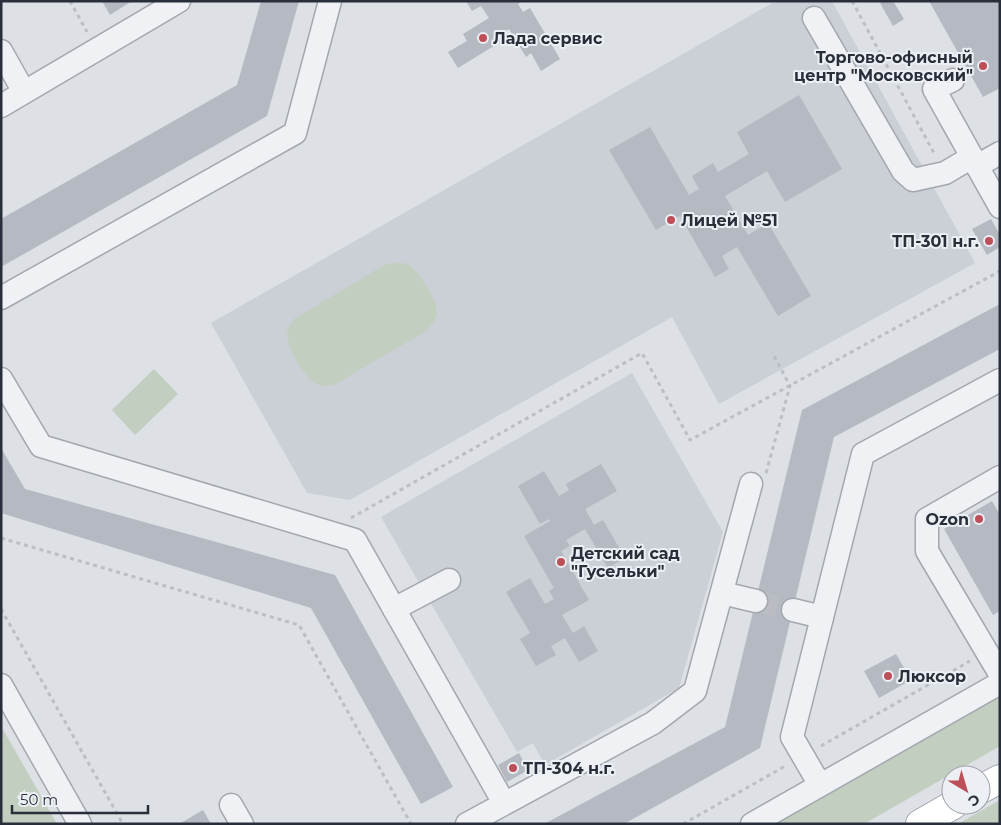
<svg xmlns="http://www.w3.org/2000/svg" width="1001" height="825" font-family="Montserrat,sans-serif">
	<rect width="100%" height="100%" fill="#dde0e5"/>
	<!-- built -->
	<g fill="#cbcfd6">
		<polygon points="776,1 832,1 975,263 719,404 672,317 350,500 307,493 211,323"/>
		<polygon points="632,373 723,532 679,688 545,765 533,743 517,752 381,517"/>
	</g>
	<!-- green -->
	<g fill="#c2cebf">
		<path d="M395 263C399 263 404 263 407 264 418 269 439 303 437 314 435 322 431 326 426 331L334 385C327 386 322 387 315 383 303 377 283 342 288 329 289 325 293 322 294 319L386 264Z"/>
		<polygon points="154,369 178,394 135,435 112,410"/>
		<polygon points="1000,692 1000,746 864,824 771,824"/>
		<polygon points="1,726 57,824 1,824"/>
		<polygon points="1000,800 1000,824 958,824"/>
	</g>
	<!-- building -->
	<g fill="#b5b9c1">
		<polygon points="102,1 132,1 110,15"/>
		<polygon points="261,1 299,1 267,116 1,267 1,219 237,85"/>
		<polygon points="466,1 523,1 518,4 523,12 530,8 560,59 541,71 531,53 526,57 509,29 499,35 502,41 458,68 448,52 467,41 463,34 489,18 481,6 472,11"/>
		<polygon points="883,1 893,1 904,19 893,26 880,3"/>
		<polygon points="929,1 1000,1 1000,88 983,97"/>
		<polygon points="799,95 842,169 785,202 767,171 725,196 748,235 768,223 811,296 778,316 737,247 722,256 729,269 715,277 680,216 656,230 609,150 650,127 689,195 699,189 692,176 713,163 718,172 749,154 737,132"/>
		<polygon points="991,219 1000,235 1000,247 987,255 972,229"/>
		<polygon points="1000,304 1000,349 834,437 760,748 624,824 544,824 725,727 802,410"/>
		<polygon points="1,448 25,489 335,575 453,787 421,804 311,608 1,513"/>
		<polygon points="601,464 617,491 585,509 594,525 603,520 625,558 608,568 585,529 566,540 570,546 561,551 589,600 562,615 573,633 584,626 598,651 579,662 565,638 551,646 556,655 536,666 520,639 530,633 506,592 530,578 545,604 554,599 549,591 554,588 524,536 550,521 549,519 540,524 518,486 544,471 559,496 569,490 566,484"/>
		<polygon points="992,501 1000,515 1000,611 993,615 944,529"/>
		<polygon points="896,654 911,680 879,698 864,671"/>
		<polygon points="519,753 528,770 507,782 498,765"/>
		<polygon points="203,810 211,824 179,824"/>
	</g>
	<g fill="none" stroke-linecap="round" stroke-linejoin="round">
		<!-- minor-tunnel -->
		<polyline stroke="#b9bcc3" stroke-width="22" stroke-dasharray="22 11" stroke-linecap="butt" points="756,601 793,610"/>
		<defs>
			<g id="minor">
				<polyline points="814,18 903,171 913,180 945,173 972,157 1000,207"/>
				<polyline points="1,51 24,92"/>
				<polyline points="953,80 934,89 972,157"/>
				<polyline points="1,106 179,1"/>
				<polyline points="977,166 1000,153"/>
				<polyline points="1,298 295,133 330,1"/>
				<polyline points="1,379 41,446 355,540 504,803"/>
				<polyline points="1000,477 927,519 927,551 1000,674"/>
				<polyline points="722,593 756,601"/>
				<polyline points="394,609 449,580"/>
				<polyline points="793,610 822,617"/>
				<polyline points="1,685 80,824"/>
				<polyline points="820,785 792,737 863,454 1000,380"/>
				<polyline points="231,805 242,824"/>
				<polyline points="467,824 653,723 695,691 751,484"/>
				<polyline points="752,824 1000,683"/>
			</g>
			<g id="major">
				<polyline points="981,789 1000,779"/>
				<polyline points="920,824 953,805"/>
			</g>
		</defs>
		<!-- minor casing -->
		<use href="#minor" stroke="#a3a7ae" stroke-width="25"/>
		<!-- major casing -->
		<use href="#major" stroke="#9ea4af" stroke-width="30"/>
		<!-- path -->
		<g stroke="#bbbec4" stroke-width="3" stroke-dasharray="4 4" stroke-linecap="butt">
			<polyline points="70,1 87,32"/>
			<polyline points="852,1 935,155"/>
			<polyline points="766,473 790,386 772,352"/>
			<polyline points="351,518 642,353 690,440 1000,271"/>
			<polyline points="1,538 299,625 411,824"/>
			<polyline points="1,609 123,824"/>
			<polyline points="821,746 970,661"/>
			<polyline points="683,824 787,765"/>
		</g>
		<!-- minor -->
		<use href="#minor" stroke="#eff1f4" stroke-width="22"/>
		<!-- major -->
		<use href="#major" stroke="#fff" stroke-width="28"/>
	</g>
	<!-- markers -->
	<g fill="#bd4f59" stroke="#eceff3" stroke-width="2">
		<circle cx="483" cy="38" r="5"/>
		<circle cx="983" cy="66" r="5"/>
		<circle cx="671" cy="220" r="5"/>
		<circle cx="989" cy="241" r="5"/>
		<circle cx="979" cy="519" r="5"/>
		<circle cx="561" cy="562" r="5"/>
		<circle cx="888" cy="676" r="5"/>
		<circle cx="513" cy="768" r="5"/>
	</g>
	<g text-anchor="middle" stroke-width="4" stroke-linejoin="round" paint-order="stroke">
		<!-- poi labels -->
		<g font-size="16" font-weight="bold" fill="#282e3a" stroke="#eceff3" text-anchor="start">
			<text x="493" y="44">Лада сервис</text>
			<text x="973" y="63" text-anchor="end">Торгово-офисный<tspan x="973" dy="18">центр "Московский"</tspan></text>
			<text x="681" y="226">Лицей №51</text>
			<text x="979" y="247" text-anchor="end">ТП-301 н.г.</text>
			<text x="969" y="525" text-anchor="end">Ozon</text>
			<text x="571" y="559">Детский сад<tspan x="571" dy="18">"Гусельки"</tspan></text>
			<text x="898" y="682">Люксор</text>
			<text x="523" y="774">ТП-304 н.г.</text>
		</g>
	</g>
	<!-- border -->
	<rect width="1001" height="825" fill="none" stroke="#282e3a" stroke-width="5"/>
	<!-- north arrow -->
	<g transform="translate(966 790) rotate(142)"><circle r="24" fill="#eceff3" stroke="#9ea2a9"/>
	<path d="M0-4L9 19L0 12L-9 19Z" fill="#bd4f59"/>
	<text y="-8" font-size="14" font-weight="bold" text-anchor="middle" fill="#282e3a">С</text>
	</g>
	<!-- scale -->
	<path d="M12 805v8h136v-8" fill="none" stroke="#282e3a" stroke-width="2.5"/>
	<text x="20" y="805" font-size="15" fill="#282e3a" stroke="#eceff3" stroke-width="4" paint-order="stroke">50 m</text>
</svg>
